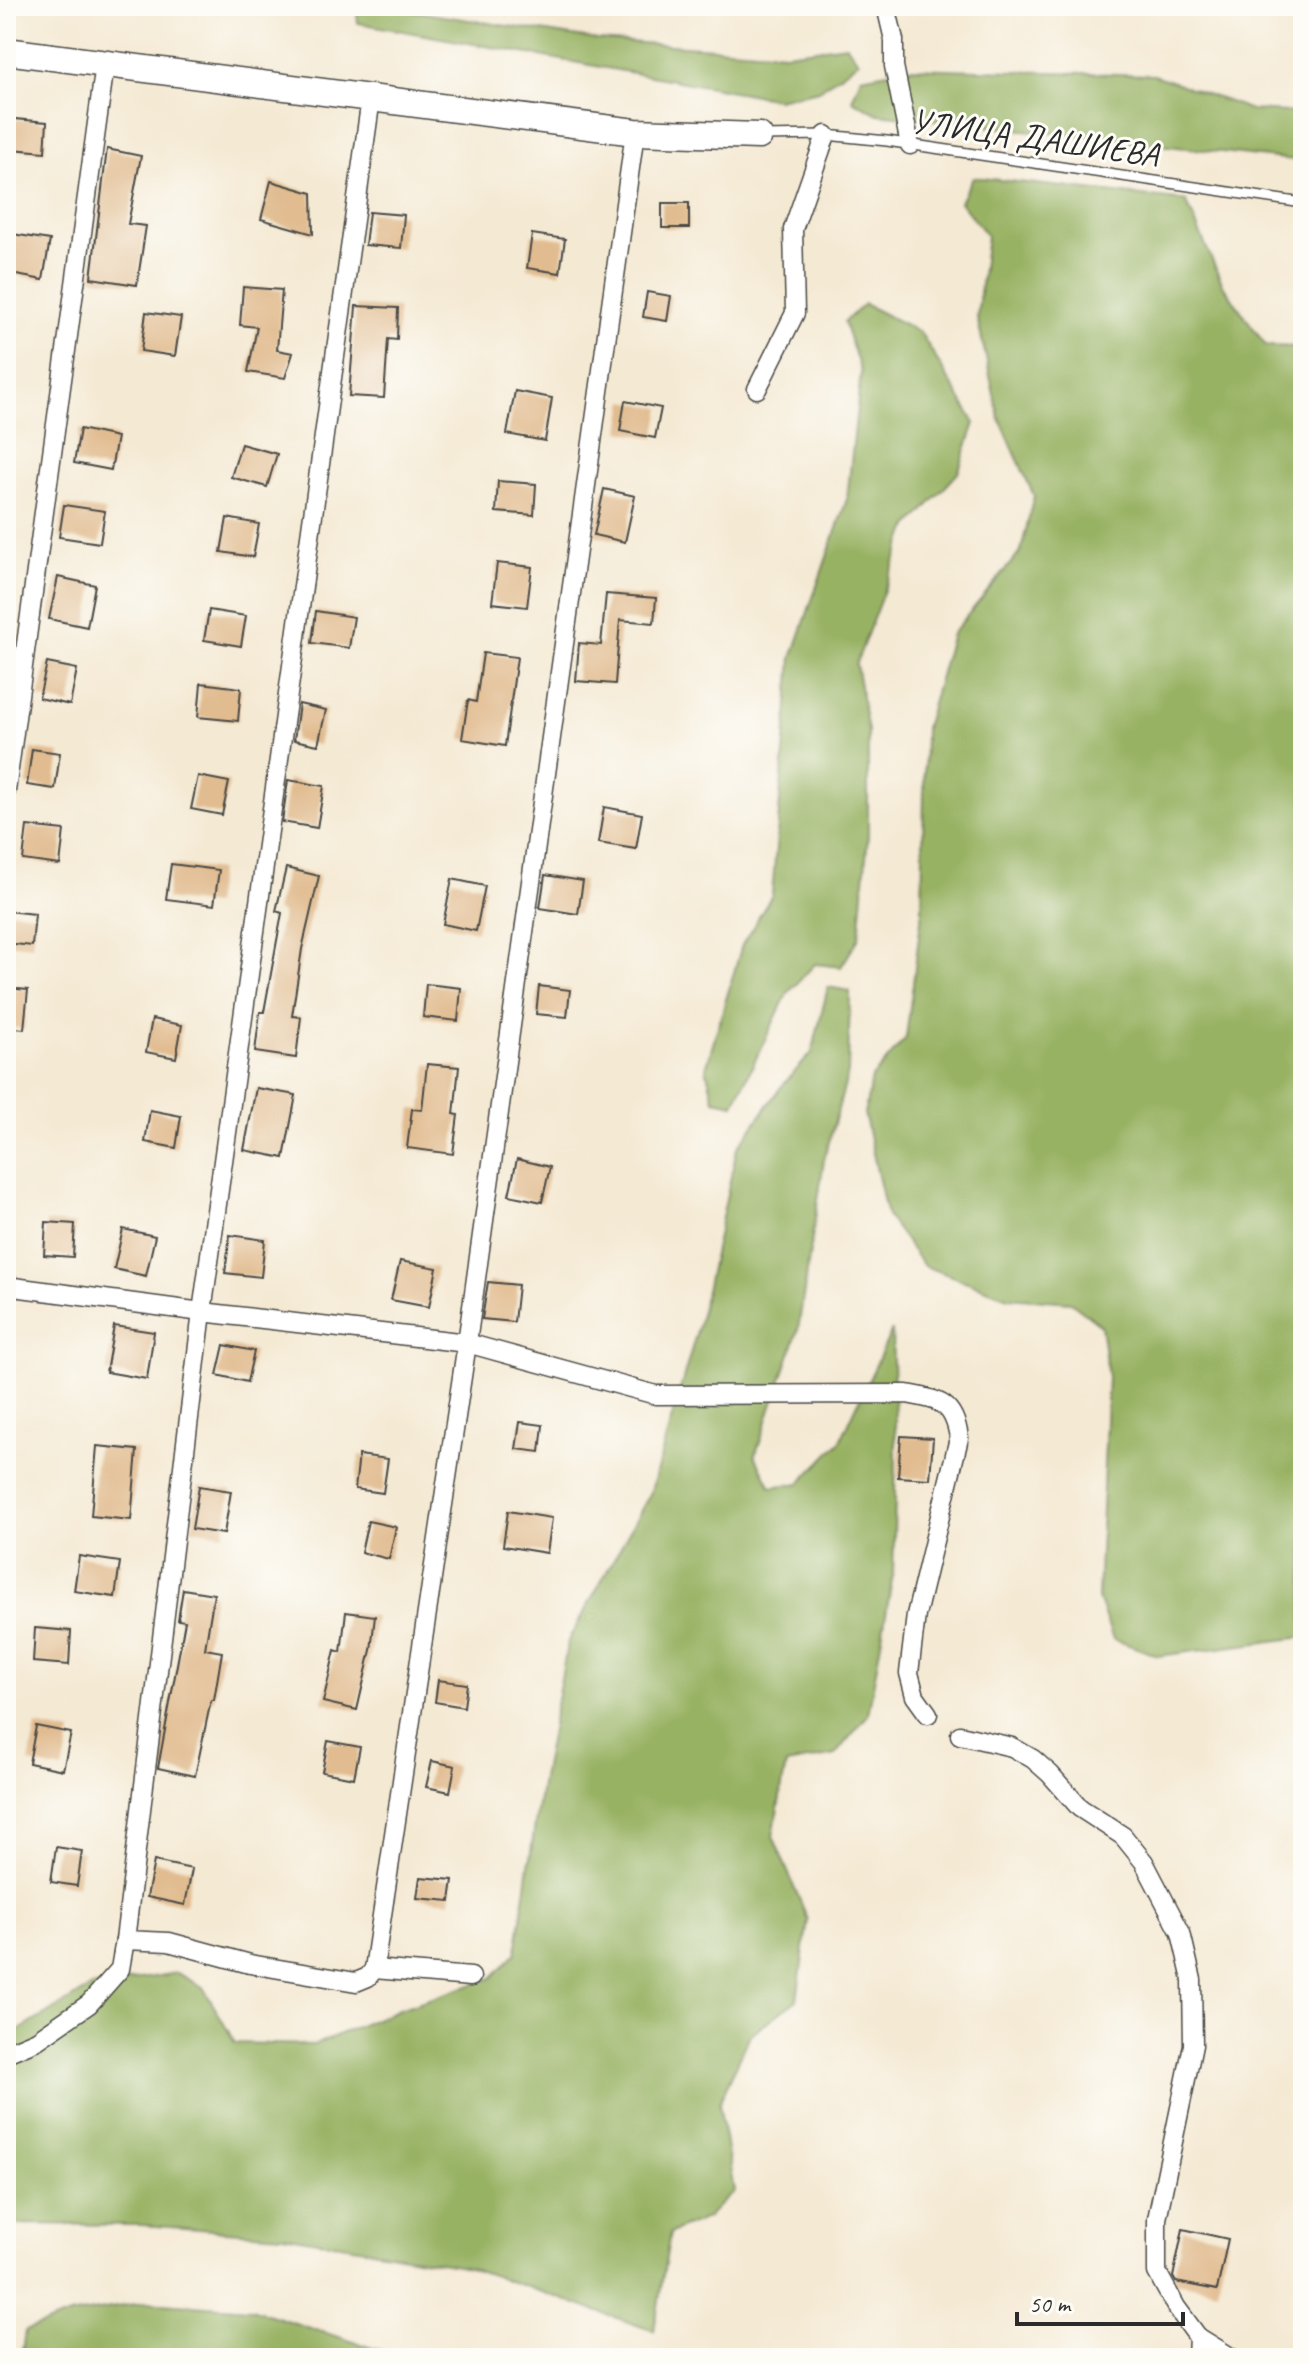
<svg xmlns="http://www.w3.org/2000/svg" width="1309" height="2364" font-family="Caveat,sans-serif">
	<rect width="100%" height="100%" fill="#fdfcf7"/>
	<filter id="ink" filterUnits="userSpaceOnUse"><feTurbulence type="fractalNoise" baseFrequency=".0125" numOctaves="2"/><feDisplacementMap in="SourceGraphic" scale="16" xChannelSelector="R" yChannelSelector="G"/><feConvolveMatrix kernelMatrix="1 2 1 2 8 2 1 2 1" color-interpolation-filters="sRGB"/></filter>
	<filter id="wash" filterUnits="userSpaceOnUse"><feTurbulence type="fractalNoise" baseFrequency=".006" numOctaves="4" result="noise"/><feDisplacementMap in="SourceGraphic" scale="32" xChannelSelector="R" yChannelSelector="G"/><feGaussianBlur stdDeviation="1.8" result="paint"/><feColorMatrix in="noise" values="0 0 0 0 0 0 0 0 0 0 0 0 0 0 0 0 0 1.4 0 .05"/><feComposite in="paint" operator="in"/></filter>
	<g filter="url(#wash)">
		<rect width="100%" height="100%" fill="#f4e9d3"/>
		<!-- forest -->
		<g fill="#98b264" stroke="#626e48" stroke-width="2">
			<polygon points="356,6 379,6 598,40 786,53 846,45 859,61 819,90 777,99 358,23"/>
			<polygon points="910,68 1154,75 1251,110 1303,113 1303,161 878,114 852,100 861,77"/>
			<polygon points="973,177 1186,201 1223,285 1266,346 1303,347 1303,1637 1158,1656 1113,1639 1098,1598 1108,1377 1101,1325 1071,1302 1008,1297 924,1266 887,1216 864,1113 872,1078 906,1038 922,913 925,728 952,634 1021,551 1034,496 999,417 977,317 987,236 960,202"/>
			<polygon points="864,304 920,332 975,423 958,473 907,529 856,664 868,731 868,835 859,938 841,967 815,964 787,994 734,1104 714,1100 706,1068 742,945 772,895 792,658 847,499 861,372 844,322"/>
			<polygon points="828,987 850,991 848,1073 824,1160 798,1330 755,1456 771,1487 800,1483 840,1442 892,1330 896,1454 893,1575 868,1715 835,1755 786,1764 773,1836 808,1920 797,2000 750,2035 719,2103 734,2191 707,2218 670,2233 654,2331 469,2267 283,2235 142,2225 6,2224 6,2038 92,1987 177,1973 203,1987 235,2043 314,2045 399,2009 492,1978 516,1953 542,1778 568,1641 650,1494 698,1327 737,1149 781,1087 812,1053"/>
			<polygon points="146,2302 251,2309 404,2358 21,2358 25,2331 70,2315"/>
		</g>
		<g id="blocks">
			<!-- building -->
			<g fill="#e1bc90">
				<polygon points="15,119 47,122 45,152 12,149"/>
				<polygon points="107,149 141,156 128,224 146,226 137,285 91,278"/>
				<polygon points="271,181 312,193 313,234 261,219"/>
				<rect x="662" y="203" width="27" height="25"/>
				<polygon points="369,212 404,215 401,248 365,245"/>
				<polygon points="6,233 50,240 43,280 6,273"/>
				<polygon points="532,234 565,239 560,273 527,268"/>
				<polygon points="243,287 282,290 277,350 293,353 285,378 248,372 257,327 240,325"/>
				<polygon points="647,292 671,296 667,321 643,317"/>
				<polygon points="356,306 398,308 397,340 388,339 384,398 349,396"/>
				<polygon points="146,312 181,317 175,356 141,351"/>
				<polygon points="515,391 552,398 545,441 507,434"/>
				<polygon points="625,401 661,408 655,438 620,431"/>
				<polygon points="80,429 117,437 111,470 74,463"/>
				<polygon points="241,444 277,454 267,487 231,477"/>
				<polygon points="498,481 536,484 534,515 496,512"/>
				<polygon points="604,489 635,496 625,542 594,535"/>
				<polygon points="64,505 105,511 100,543 59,537"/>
				<polygon points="227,518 259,524 253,557 221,552"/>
				<polygon points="497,563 532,567 527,607 492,603"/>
				<polygon points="58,577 95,585 87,627 49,619"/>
				<polygon points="606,594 656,598 654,623 620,620 615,684 576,681 579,643 601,645"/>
				<polygon points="209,610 246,616 241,646 204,640"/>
				<polygon points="316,611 354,617 349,648 312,643"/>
				<polygon points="483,653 517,657 505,746 462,739 468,700 476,702"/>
				<polygon points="47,663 77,669 70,705 39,698"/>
				<polygon points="201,683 241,688 238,721 198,717"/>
				<polygon points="299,704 326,710 318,745 294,740"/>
				<polygon points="32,749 60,753 55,789 27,785"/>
				<polygon points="198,776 229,782 222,815 191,809"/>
				<polygon points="288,780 324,786 317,828 282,822"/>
				<polygon points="604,807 642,814 636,849 598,843"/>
				<polygon points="27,826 64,830 60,865 23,860"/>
				<polygon points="171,864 219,870 214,905 166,899"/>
				<polygon points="286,868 319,876 302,949 292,1016 301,1017 296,1058 255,1052 260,1012 264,1012 282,913 276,911"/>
				<polygon points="545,875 583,881 578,914 540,908"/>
				<polygon points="452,879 485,886 476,931 443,924"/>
				<polygon points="6,911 35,914 32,946 6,943"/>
				<polygon points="426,984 461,988 458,1021 423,1017"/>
				<polygon points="539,986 570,990 567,1017 536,1014"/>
				<polygon points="6,988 28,990 24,1029 6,1027"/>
				<polygon points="152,1019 182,1025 176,1058 146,1052"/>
				<polygon points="427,1064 459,1067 454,1114 458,1115 453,1154 407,1148 412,1109 422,1110"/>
				<polygon points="256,1088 296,1095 284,1158 244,1150"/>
				<polygon points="150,1110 181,1116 176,1148 145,1142"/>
				<polygon points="517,1159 550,1167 542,1202 509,1195"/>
				<polygon points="46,1222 75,1224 73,1257 44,1255"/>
				<polygon points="123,1229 155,1236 146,1276 114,1269"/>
				<polygon points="230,1235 265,1240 261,1277 225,1273"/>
				<polygon points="400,1261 437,1268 429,1307 391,1300"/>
				<polygon points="488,1282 518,1285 514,1322 482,1319"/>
				<polygon points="114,1326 154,1332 147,1379 106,1372"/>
				<polygon points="224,1345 254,1351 247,1382 217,1375"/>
				<polygon points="520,1422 543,1425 540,1452 516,1449"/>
				<polygon points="901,1436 933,1438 930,1479 898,1477"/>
				<polygon points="97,1446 137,1450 131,1520 91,1516"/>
				<polygon points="359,1455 388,1459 383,1493 355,1489"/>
				<polygon points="199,1486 231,1491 224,1534 192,1529"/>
				<polygon points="508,1511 552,1518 547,1553 503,1546"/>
				<polygon points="368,1521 396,1527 389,1559 361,1552"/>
				<polygon points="79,1556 120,1562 115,1597 74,1591"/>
				<polygon points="183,1589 214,1594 205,1649 222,1652 214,1700 211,1700 195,1776 158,1768 185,1621 178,1620"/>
				<polygon points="346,1612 375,1616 371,1650 357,1710 323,1702 335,1650 341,1652"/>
				<polygon points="35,1628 71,1631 69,1665 33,1662"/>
				<polygon points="438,1680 467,1684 464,1707 435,1702"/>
				<polygon points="36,1726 71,1733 63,1770 29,1763"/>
				<polygon points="328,1741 360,1747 354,1778 322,1772"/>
				<polygon points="432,1761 455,1766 450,1792 426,1787"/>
				<polygon points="56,1847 82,1851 77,1886 51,1882"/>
				<polygon points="154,1861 192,1869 185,1905 147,1897"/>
				<polygon points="420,1877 453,1880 450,1901 417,1898"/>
				<polygon points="1183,2229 1228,2239 1217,2290 1176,2282 1173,2277"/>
			</g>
		</g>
	</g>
	<g filter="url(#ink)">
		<use href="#blocks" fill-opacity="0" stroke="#494844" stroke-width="2"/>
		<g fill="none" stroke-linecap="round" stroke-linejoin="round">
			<defs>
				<polyline id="lane" points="762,136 826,135 887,141 1303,203"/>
				<g id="street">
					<polyline points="886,6 894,40 894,66 910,145"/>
					<polyline points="371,98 202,1312 125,1940 169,1942 250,1964 356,1982 368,1977 374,1969 471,1977"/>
					<polyline points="757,389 795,313 793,229 826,135"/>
					<polyline points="6,791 105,64"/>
					<path d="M6 1286 202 1312 467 1343 656 1395 907 1394C939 1400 954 1402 959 1438L916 1615 909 1673 915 1696 928 1714"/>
					<polyline points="960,1735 1012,1747 1033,1759 1050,1774 1080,1808 1123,1836 1144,1862 1181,1933 1192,1980 1193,2045 1157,2219 1157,2272 1176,2307 1198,2337"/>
					<polyline points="374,1969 467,1343 635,132"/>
					<polyline points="6,2053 37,2040 89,2004 120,1969 125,1940"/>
					<polyline points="1197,2358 1198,2337 1232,2358"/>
				</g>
				<polyline id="secondary" points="6,51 635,132 759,136"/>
			</defs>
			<!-- lane casing -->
			<use href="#lane" stroke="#494844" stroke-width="12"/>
			<!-- street casing -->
			<use href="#street" stroke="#494844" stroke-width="21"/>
			<!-- secondary casing -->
			<use href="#secondary" stroke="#494844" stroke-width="29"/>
			<!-- lane -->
			<use href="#lane" stroke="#fff" stroke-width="9"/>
			<!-- street -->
			<use href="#street" stroke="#fff" stroke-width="18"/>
			<!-- secondary -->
			<use href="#secondary" stroke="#fff" stroke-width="26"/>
		</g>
	</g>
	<g text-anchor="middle" stroke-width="6" stroke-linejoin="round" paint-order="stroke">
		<!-- street labels -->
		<g font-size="34" fill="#2b2b2b" stroke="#fdfcf7">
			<text transform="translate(1035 137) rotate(8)" y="12">УЛИЦА ДАШИЕВА</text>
		</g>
	</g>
	<!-- margin -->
	<rect width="1309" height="2364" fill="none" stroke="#fdfcf7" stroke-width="32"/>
	<!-- scale -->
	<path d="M1017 2312v12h166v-12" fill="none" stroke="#2b2b2b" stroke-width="4"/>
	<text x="1029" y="2312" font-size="24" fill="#2b2b2b" stroke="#fdfcf7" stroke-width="6" paint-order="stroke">50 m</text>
</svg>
